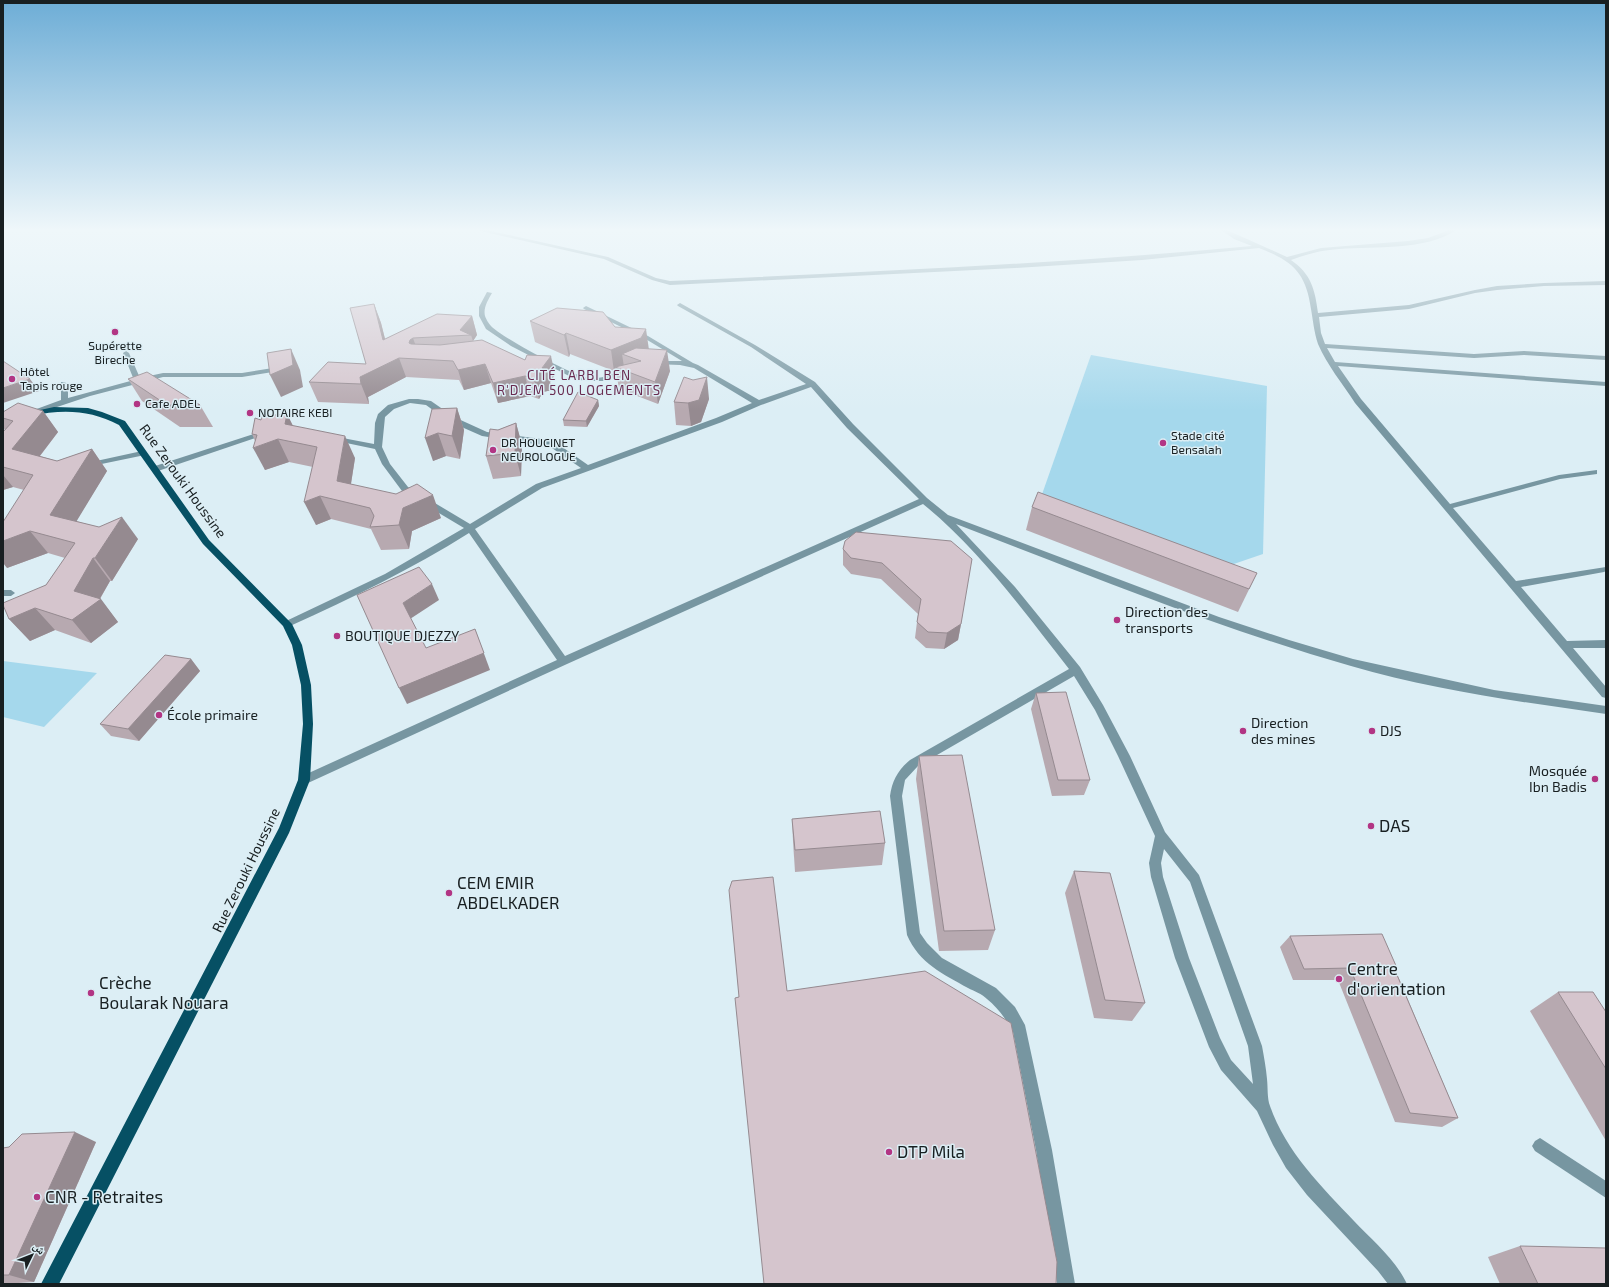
<svg xmlns="http://www.w3.org/2000/svg" width="1609" height="1287" font-family="'Exo 2','Noto Naskh Arabic',sans-serif">
	<rect width="100%" height="100%" fill="#dceef5"/>
	<!-- green -->
	<g fill="#a5d8ec">
		<polygon points="1091,355 1267,386 1263,554 1225,567 1040,500"/>
		<polygon points="3,661 97,673 44,727 3,717"/>
	</g>
	<g fill="none" stroke-linecap="round" stroke-linejoin="round">
		<!-- lane -->
		<polygon fill="#7796a1" fill-rule="evenodd" points="3,590 11,590 15,593 11,596 3,596"/>
		<!-- street -->
		<g fill="#7796a1" fill-rule="evenodd">
			<path d="M476 230H487L608 257 656 278 670 281C864 272 1059 264 1252 246L1234 239 1221 230H1227L1287 257 1321 248 1408 241 1428 238 1449 230H1456C1426 251 1374 246 1339 249 1322 250 1307 254 1291 260 1311 274 1315 289 1318 313L1409 305 1475 290 1497 286 1544 283 1606 281V285L1544 286 1497 290 1475 293 1409 309 1319 317 1321 333 1325 344 1474 354 1524 351 1606 356V360L1524 355 1474 358 1327 348 1335 362 1606 382V386L1338 366 1361 399 1450 504 1559 475 1597 470V474L1560 479 1453 508 1516 581 1606 567V571L1604 572 1521 587 1567 641 1606 640V648H1573L1606 687V698L1602 697 1355 403C1342 383 1327 365 1318 344 1314 332 1313 320 1311 309 1306 273 1293 261 1259 248L1142 260 1015 268 670 285 652 280 604 259Z"/>
			<path d="M487 292 492 293C488 300 483 308 485 316 486 319 489 324 491 326 501 337 574 376 588 378 603 380 615 372 629 368L632 370 604 381H584L569 376 511 346 486 329 479 316V307Z"/>
			<path d="M680 303 755 345 815 382 853 424 927 498 948 515 1219 617 1289 640 1353 659 1494 690 1606 706V714C1521 702 1434 690 1351 666 1217 628 1087 574 956 524L1015 587 1080 667 1103 705 1130 756 1165 832 1199 875 1262 1046C1264 1057 1266 1068 1267 1079 1268 1088 1267 1098 1270 1106 1286 1152 1322 1187 1354 1221 1372 1240 1396 1260 1407 1284H1388L1378 1271 1307 1195 1286 1168 1273 1145 1257 1111 1221 1070 1209 1047 1175 958 1151 877 1149 863 1155 836 1118 756 1095 710 1074 676 918 766 905 780 902 796 920 933 927 943 942 958 996 988 1015 1007 1025 1025 1052 1150 1075 1284H1057L1036 1150 1013 1032C1006 1019 998 1008 987 999 982 994 974 991 968 988 943 974 919 963 907 935L890 796C892 781 898 770 910 760L1069 669C1025 613 979 549 923 504L567 664 308 783 304 785 300 783 298 780 300 777 557 660 469 533C412 569 352 598 290 626H284L282 624 284 622 385 574 464 528 402 491 382 464 375 449 332 440V436L374 444 375 423 378 414 388 405 409 399H418L431 401 454 417 487 432 542 439 555 442 588 465 716 418 752 403 694 368 680 365 654 364V362L656 361H682L644 338 584 309 583 308 586 306 648 336 693 363 698 365 759 400 806 384 751 347 678 306 677 305ZM811 387 847 428 919 499 565 656 475 529 542 488 722 422 761 405ZM410 403 426 405 448 421 482 436 549 446 581 468 536 484 470 524 408 487 390 464 382 447 385 417 394 409ZM1164 849 1190 882 1248 1046 1253 1084 1231 1060 1220 1038 1189 958 1163 877 1161 863Z"/>
			<polygon points="126,351 129,353 140,378 163,373 242,373 279,367 282,369 279,371 242,377 163,377 90,396 30,416 27,416 23,414 61,400 61,382 64,382 68,384 68,398 134,380 123,353"/>
			<polygon points="263,431 269,431 270,433 158,471 155,471 151,469 152,467"/>
			<polygon points="142,451 146,453 145,455 87,467 83,465 87,463"/>
			<polygon points="1540,1138 1606,1181 1606,1198 1535,1151 1532,1146 1535,1141"/>
		</g>
		<!-- primary -->
		<path fill="#065064" fill-rule="evenodd" d="M54 407 88 408 102 412 125 421 209 540 292 624 302 645 311 685 313 724 310 780 289 833 59 1284H41L279 828 298 780 303 724 301 685 292 645 283 626 203 544 119 425C90 410 63 409 31 416L27 414 31 412Z"/>
	</g>
	<!-- wall -->
	<g fill="#b7a9b0">
		<polygon points="374,304 381,323 385,339 472,316 477,335 473,341 555,375 550,382 552,390 543,392 539,399 530,396 498,403 491,383 464,390 459,380 406,377 368,397 369,404 318,402 309,382 366,364"/>
		<polygon points="530,321 615,327 648,348 670,371 658,404 619,389 616,371 614,371 570,354 569,357 535,342"/>
		<polygon points="128,379 200,405 213,427 180,427 142,401"/>
		<polygon points="709,399 701,422 691,426 676,425 674,402"/>
		<polygon points="598,400 599,406 587,427 564,426 563,420"/>
		<polygon points="457,408 464,430 460,459 446,456 433,461 432,409"/>
		<polygon points="43,411 58,432 40,456 57,461 92,449 107,471 76,521 138,539 112,581 110,581 100,599 118,622 91,643 55,630 30,641 9,619 46,585 65,558 48,553 7,568 24,490 13,487 3,490 3,432 5,430 3,427 3,412"/>
		<polygon points="287,414 293,426 355,458 351,484 441,518 412,531 409,549 381,550 371,529 331,519 316,525 313,467 289,462 265,470 255,441 252,434 261,420"/>
		<polygon points="516,423 522,445 521,476 493,479 486,456 498,430"/>
		<polygon points="1032,507 1257,573 1238,612 1026,530"/>
		<polygon points="856,532 961,624 958,640 944,649 926,648 915,638 918,614 881,579 851,574 843,565 843,549"/>
		<polygon points="191,659 200,671 139,741 111,736 100,724"/>
		<polygon points="1036,693 1090,780 1084,795 1052,796 1031,709"/>
		<polygon points="919,756 995,930 988,950 939,951 916,779"/>
		<polygon points="792,819 885,843 882,865 795,872 793,841"/>
		<polygon points="1074,871 1145,1003 1132,1021 1094,1018 1065,893"/>
		<polygon points="1290,936 1397,968 1395,969 1458,1118 1442,1127 1395,1122 1338,980 1293,980 1280,947"/>
		<polygon points="1558,992 1606,1012 1606,1141 1530,1011"/>
		<polygon points="96,1142 34,1282 3,1284 3,1148"/>
		<polygon points="1520,1246 1606,1284 1500,1284 1488,1257"/>
	</g>
	<!-- shaded-wall -->
	<g fill="#958a90">
		<polygon points="374,304 381,323 390,359 383,340"/>
		<polygon points="472,316 477,335 473,341 471,335 460,330"/>
		<polygon points="646,329 649,350 622,354 624,367 615,367 616,371 614,371 611,350"/>
		<polygon points="566,333 570,354 569,357 564,335"/>
		<polygon points="413,338 420,358 409,343 410,340"/>
		<polygon points="291,349 300,370 303,387 281,397 270,375"/>
		<polygon points="667,350 670,371 658,404 655,382"/>
		<polygon points="551,356 555,375 550,382 552,390 543,392 539,399 534,379"/>
		<polygon points="399,358 406,377 368,397 369,404 361,384 360,377"/>
		<polygon points="485,364 491,383 464,390 458,370"/>
		<polygon points="525,376 530,396 498,403 493,383"/>
		<polygon points="707,377 709,399 701,422 691,426 688,403"/>
		<polygon points="30,379 39,391 3,403 3,388"/>
		<polygon points="598,400 599,406 587,427 586,421"/>
		<polygon points="457,408 464,430 460,459 452,436"/>
		<polygon points="43,411 58,432 29,470 12,449"/>
		<polygon points="287,414 298,436 285,424"/>
		<polygon points="516,423 522,445 521,476 515,453"/>
		<polygon points="438,433 446,456 433,461 425,438"/>
		<polygon points="345,436 355,458 348,502 337,481"/>
		<polygon points="278,439 289,462 265,470 253,448"/>
		<polygon points="92,449 107,471 67,537 50,515"/>
		<polygon points="3,475 13,487 3,490"/>
		<polygon points="433,495 441,518 412,531 409,549 399,525 403,508"/>
		<polygon points="320,496 331,519 316,525 304,502"/>
		<polygon points="122,517 138,539 112,581 95,558"/>
		<polygon points="30,531 48,553 7,568 3,563 3,541"/>
		<polygon points="93,558 110,581 99,600 101,599 118,622 91,643 72,620 74,591"/>
		<polygon points="432,584 439,600 410,619 403,603"/>
		<polygon points="35,608 55,630 30,641 9,619"/>
		<polygon points="961,624 958,640 944,649 947,633"/>
		<polygon points="475,629 490,670 407,704 399,688"/>
		<polygon points="191,659 200,671 139,741 128,729"/>
		<polygon points="75,1132 96,1142 34,1282 9,1275"/>
	</g>
	<!-- building -->
	<g fill="#d5c5cd" stroke="#958a90">
		<polygon points="374,304 383,340 437,314 472,316 460,330 471,335 413,338 410,340 409,343 411,344 440,345 482,340 525,360 527,355 551,356 542,368 548,370 539,373 534,379 525,376 493,383 485,364 458,370 453,361 399,358 360,377 361,384 309,382 328,362 366,364 350,308"/>
		<polygon points="557,308 603,312 615,327 646,329 641,338 611,350 566,333 564,335 530,321"/>
		<polygon points="636,348 667,350 655,382 615,367 641,361 622,354"/>
		<polygon points="291,349 293,365 270,375 267,353"/>
		<polygon points="3,361 30,379 3,388"/>
		<polygon points="147,372 200,405 167,405 128,379"/>
		<polygon points="684,377 693,380 707,377 699,400 688,403 674,402"/>
		<polygon points="578,392 598,400 586,421 563,420"/>
		<polygon points="18,403 43,411 12,449 57,461 92,449 50,515 99,527 122,517 95,558 93,558 74,591 101,599 72,620 35,608 9,619 3,605 3,603 46,585 75,543 30,531 3,541 3,522 33,475 3,467 3,432 13,421 3,418 3,412"/>
		<polygon points="457,408 452,436 438,433 425,438 432,409"/>
		<polygon points="287,414 285,424 345,436 337,481 396,494 417,484 433,495 403,508 399,525 370,527 374,516 370,508 320,496 304,502 317,447 278,439 253,448 257,435 252,434 255,418 261,420 262,416"/>
		<polygon points="516,423 515,453 486,456 490,429 498,430"/>
		<polygon points="1038,492 1257,573 1249,589 1032,507"/>
		<polygon points="856,532 951,541 972,559 961,624 947,633 928,632 917,622 921,599 882,563 851,558 843,549 845,541"/>
		<polygon points="419,567 432,584 403,603 426,648 475,629 484,653 399,688 357,595"/>
		<polygon points="165,655 191,659 128,729 100,724"/>
		<polygon points="1066,692 1090,780 1058,780 1036,693"/>
		<polygon points="962,755 995,930 944,931 919,756"/>
		<polygon points="880,811 885,843 795,850 792,819"/>
		<polygon points="1074,871 1110,873 1145,1003 1105,1000"/>
		<polygon points="773,877 787,991 925,971 1011,1023 1057,1262 1056,1284 764,1284 735,998 739,997 729,890 732,881"/>
		<polygon points="1382,934 1397,968 1394,968 1458,1118 1410,1113 1350,968 1304,969 1290,936"/>
		<polygon points="1558,992 1593,992 1606,1012 1606,1069"/>
		<polygon points="75,1132 9,1275 3,1275 3,1148 9,1147 22,1134"/>
		<polygon points="1520,1246 1606,1248 1606,1284 1538,1284"/>
	</g>
	<!-- sky -->
	<linearGradient id="sky" x2="0" y2="1"><stop stop-color="#6dadd6"/><stop offset="0.56" stop-color="#eff7fa"/><stop offset="1" stop-color="#eff7fa" stop-opacity="0"/></linearGradient>
	<rect width="1609" height="411" fill="url(#sky)"/>
	<!-- markers -->
	<g fill="#b23584" stroke="#dceef5" stroke-width="1.5">
		<circle cx="115" cy="332" r="4"/>
		<circle cx="12" cy="379" r="4"/>
		<circle cx="137" cy="404" r="4"/>
		<circle cx="250" cy="413" r="4"/>
		<circle cx="1163" cy="443" r="4"/>
		<circle cx="493" cy="450" r="4"/>
		<circle cx="1117" cy="620" r="4"/>
		<circle cx="337" cy="636" r="4"/>
		<circle cx="159" cy="715" r="4"/>
		<circle cx="1243" cy="731" r="4"/>
		<circle cx="1372" cy="731" r="4"/>
		<circle cx="1595" cy="779" r="4"/>
		<circle cx="1371" cy="826" r="4"/>
		<circle cx="449" cy="893" r="4"/>
		<circle cx="1339" cy="979" r="4"/>
		<circle cx="91" cy="993" r="4"/>
		<circle cx="889" cy="1152" r="4"/>
		<circle cx="37" cy="1197" r="4"/>
	</g>
	<g text-anchor="middle" stroke-width="3" stroke-linejoin="round" paint-order="stroke">
		<!-- far-poi labels -->
		<g font-size="12" fill="#181f21" stroke="#dceef5" text-anchor="start">
			<text x="115" y="350" text-anchor="middle">Supérette<tspan x="115" dy="14">Bireche</tspan></text>
			<text x="20" y="376">Hôtel<tspan x="20" dy="14">Tapis rouge</tspan></text>
			<text x="145" y="408">Cafe ADEL</text>
			<text x="258" y="417">NOTAIRE KEBI</text>
			<text x="1171" y="440">Stade cité<tspan x="1171" dy="14">Bensalah</tspan></text>
			<text x="501" y="447">DR HOUCINET<tspan x="501" dy="14">NEUROLOGUE</tspan></text>
		</g>
		<!-- far-neighbourhood labels -->
		<g font-size="13" letter-spacing="1" fill="#692b50" stroke="#dceef5">
			<text x="579" y="380">CITÉ LARBI BEN<tspan x="579" dy="15">R'DJEM 500 LOGEMENTS</tspan></text>
		</g>
		<!-- street labels -->
		<g font-size="14" fill="#181f21" stroke="#dceef5">
			<text transform="translate(183 481) rotate(54)" y="5">Rue Zerouki Houssine</text>
			<text transform="translate(246 870) rotate(-64)" y="5">Rue Zerouki Houssine</text>
		</g>
		<!-- poi labels -->
		<g font-size="14" fill="#181f21" stroke="#dceef5" text-anchor="start">
			<text x="1125" y="617">Direction des<tspan x="1125" dy="16">transports</tspan></text>
			<text x="345" y="641">BOUTIQUE DJEZZY</text>
			<text x="167" y="720">École primaire</text>
			<text x="1251" y="728">Direction<tspan x="1251" dy="16">des mines</tspan></text>
			<text x="1380" y="736">DJS</text>
			<text x="1587" y="776" text-anchor="end">Mosquée<tspan x="1587" dy="16">Ibn Badis</tspan></text>
		</g>
		<!-- near-poi labels -->
		<g font-size="17" fill="#181f21" stroke="#dceef5" text-anchor="start">
			<text x="1379" y="832">DAS</text>
			<text x="457" y="889">CEM EMIR<tspan x="457" dy="20">ABDELKADER</tspan></text>
			<text x="1347" y="975">Centre<tspan x="1347" dy="20">d'orientation</tspan></text>
			<text x="99" y="989">Crèche<tspan x="99" dy="20">Boularak Nouara</tspan></text>
			<text x="897" y="1158">DTP Mila</text>
			<text x="45" y="1203">CNR - Retraites</text>
		</g>
	</g>
	<!-- border -->
	<rect width="1609" height="1287" fill="none" stroke="#181f21" stroke-width="8"/>
	<!-- north arrow -->
	<g transform="translate(32 1255) rotate(47)" stroke="#dceef5" stroke-width="3" paint-order="stroke">
	<path d="M0-3L7 15L0 10L-7 15Z" fill="#181f21"/>
	<text y="-6" font-size="11" font-weight="bold" text-anchor="middle" fill="#181f21">ش</text>
	</g>
</svg>
